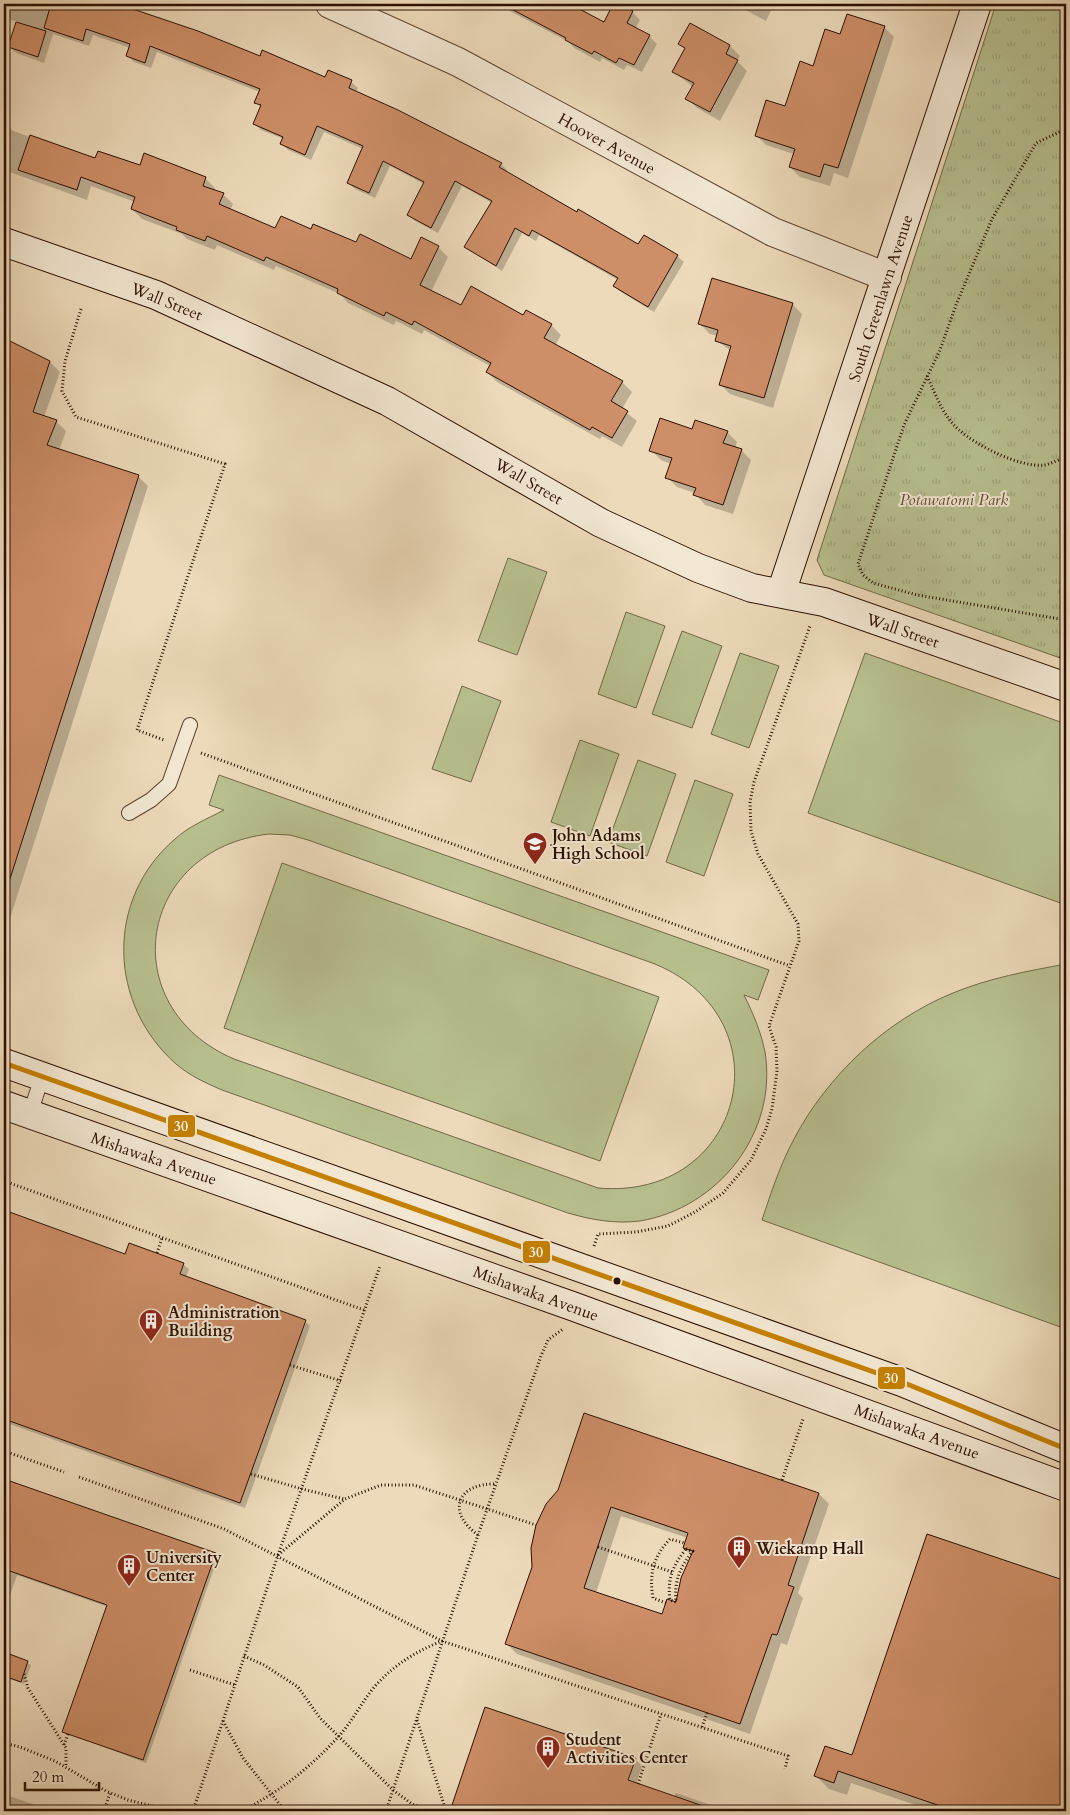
<svg xmlns="http://www.w3.org/2000/svg" width="1070" height="1815" font-family="Cardo,serif">
	<defs>
		<pattern id="grass-tufts" width="24" height="20" patternUnits="userSpaceOnUse" patternTransform="scale(1.25)"><rect width="24" height="20" fill="#b8c090"/><path d="M3 7l-1-3M5 7V3M7 7l1-3M15 17l-1-3M17 17v-4M19 17l1-3" fill="none" stroke="#9ea47a"/></pattern>
	</defs>
	<rect width="100%" height="100%" fill="#eddaba"/>
	<filter id="stains"><feTurbulence type="fractalNoise" baseFrequency=".004" numOctaves="4"/><feColorMatrix values="0 0 0 0 .2 0 0 0 0 .09 0 0 0 0 .02 0 0 0 .5 -.17"/></filter>
	<radialGradient id="worn" r=".72"><stop offset=".6" stop-color="#630" stop-opacity="0"/><stop offset="1" stop-color="#630" stop-opacity=".3"/></radialGradient>
	<!-- grass -->
	<polygon fill="url(#grass-tufts)" stroke="#726848" points="996,4 1066,4 1066,660 824,575 817,560"/>
	<!-- pitch -->
	<g fill="#b8c090" stroke="#726848" fill-rule="evenodd">
		<polygon points="508,558 547,572 517,655 478,641"/>
		<polygon points="626,612 665,626 636,708 598,694"/>
		<polygon points="682,631 722,646 692,728 652,714"/>
		<polygon points="740,653 779,666 749,748 711,734"/>
		<polygon points="865,653 1066,724 1066,905 808,813"/>
		<polygon points="462,686 501,701 471,782 432,769"/>
		<polygon points="580,740 619,754 590,836 551,822"/>
		<polygon points="638,760 676,774 647,856 608,842"/>
		<path d="M219 775 769 970 758 1000 744 995C753 1013 761 1032 765 1052 778 1133 718 1208 640 1221 615 1224 592 1220 568 1213L222 1090C206 1083 190 1076 176 1064 108 1004 105 899 175 839 189 826 207 819 224 810L209 805ZM269 834 290 835 308 840 655 964C789 1020 743 1201 598 1188L234 1059C113 1007 137 849 269 834Z"/>
		<polygon points="695,780 733,794 704,876 666,862"/>
		<polygon points="282,863 659,997 600,1161 224,1028"/>
		<path d="M1066 964V1329L762 1220C771 1193 780 1165 794 1139 827 1076 886 1020 953 993 989 978 1028 971 1066 964Z"/>
	</g>
	<!-- shadow -->
	<g fill="#0003" fill-rule="evenodd">
		<polygon points="4,4 125,4 131,9 261,58 326,78 351,82 358,88 356,92 501,164 507,170 506,172 578,213 639,245 677,256 684,262 654,312 621,292 615,286 618,280 539,235 536,241 522,233 502,271 466,247 492,203 462,186 438,233 415,221 408,215 424,184 390,166 375,198 355,189 348,183 363,149 324,132 311,160 288,150 282,143 284,139 261,130 255,124 261,108 256,102 260,92 157,52 151,68 134,62 128,56 131,48 93,35 89,46 53,34 44,63 16,53 10,47 18,22 4,18"/>
		<polygon points="496,4 568,4 604,23 616,4 632,12 640,20 635,29 649,36 657,44 642,72 627,65 624,70 602,58 600,62 574,48 569,42"/>
		<polygon points="735,4 774,4 766,21"/>
		<polygon points="691,25 730,46 740,56 737,61 747,71 720,121 697,108 687,98 693,87 674,72 686,50 680,44"/>
		<polygon points="884,27 894,37 848,178 834,173 830,186 800,177 790,167 794,154 766,145 756,135 786,108 814,67 841,36"/>
		<polygon points="4,121 13,131 96,160 205,178 215,188 214,191 223,194 233,204 230,210 276,230 312,230 411,260 438,247 448,257 431,292 461,307 523,316 551,325 561,335 555,346 622,382 632,392 622,409 637,421 622,447 602,436 600,439 497,382 487,372 490,366 424,330 422,334 396,321 394,325 348,303 340,294 276,266 274,270 217,245 215,250 187,239 182,234 142,219 132,209 135,202 91,186 87,200 4,170"/>
		<polygon points="792,304 802,314 773,408 730,394 720,384 731,351 716,340 718,336 710,334 700,324"/>
		<polygon points="4,340 50,362 60,372 44,417 56,421 66,431 59,450 138,476 148,486 6,931 4,930"/>
		<polygon points="693,431 727,432 737,442 735,448 741,450 751,460 733,514 705,505 695,493 677,487 667,477 671,464 661,460 651,450"/>
		<polygon points="1066,570 1066,600 1058,592"/>
		<polygon points="4,1212 126,1255 183,1264 189,1269 186,1278 305,1321 310,1326 245,1508 4,1422"/>
		<path d="M584 1415 819 1494 829 1504 798 1593 803 1598 787 1645 781 1643 750 1734 517 1654 507 1644ZM621 1516 688 1538 684 1548 692 1556 676 1603 663 1616 596 1593Z"/>
		<polygon points="4,1480 215,1554 218,1557 146,1763 64,1732 108,1607 17,1575 4,1613"/>
		<polygon points="928,1535 1066,1582 1066,1811 933,1811 851,1783 847,1795 829,1789 816,1776 852,1757"/>
		<polygon points="4,1653 31,1665 24,1684 7,1678 4,1687"/>
		<polygon points="486,1709 635,1759 642,1766 636,1784 674,1797 676,1793 729,1811 451,1811"/>
		<polygon points="4,1794 52,1811 4,1811"/>
	</g>
	<!-- building -->
	<g fill="#cd8e68" stroke="#2c0f00" fill-rule="evenodd">
		<polygon points="51,4 118,4 198,31 260,56 262,50 325,77 328,70 352,80 349,88 398,110 502,163 499,167 577,212 578,209 638,244 644,235 678,255 648,307 613,286 618,278 532,230 529,236 515,228 496,266 464,247 492,201 455,181 431,228 407,215 424,182 383,161 369,193 347,183 363,146 317,126 305,155 280,144 283,137 253,124 261,105 254,103 260,89 150,46 145,63 126,56 130,44 86,29 83,41 44,28"/>
		<polygon points="502,4 570,4 604,22 613,4 619,4 633,11 627,23 650,35 634,65 619,58 616,63 594,51 592,54 565,40 566,38"/>
		<polygon points="847,14 885,26 838,168 824,164 820,177 789,167 795,149 755,136 766,100 785,106 800,61 813,66 825,29 840,34"/>
		<polygon points="16,22 46,31 38,57 8,47"/>
		<polygon points="690,23 730,45 726,54 738,60 710,112 685,99 694,83 672,72 685,48 678,44"/>
		<polygon points="30,135 95,158 98,151 140,165 144,153 206,177 203,186 224,193 219,204 275,228 281,216 311,229 313,224 356,242 360,234 411,259 421,237 439,246 420,285 461,305 471,286 523,315 526,310 552,324 544,338 623,381 611,401 628,411 612,438 592,427 590,430 486,372 491,363 414,321 412,325 386,312 384,316 337,293 338,289 266,257 264,261 207,236 205,241 176,230 177,227 131,209 135,197 81,177 77,190 18,170"/>
		<polygon points="712,278 793,303 764,398 719,385 731,346 715,341 718,330 698,324"/>
		<polygon points="4,338 50,361 33,412 57,420 47,445 139,475 8,885 4,884"/>
		<polygon points="660,418 692,429 695,420 728,431 723,443 742,449 723,505 693,495 696,488 665,478 672,458 649,451"/>
		<polygon points="4,1210 125,1254 129,1243 184,1263 180,1274 306,1320 240,1503 4,1419"/>
		<path d="M584 1413 819 1493 788 1585 794 1587 777 1635 772 1634 740 1724 505 1644 532 1567 531 1548 536 1525 546 1504 558 1490ZM611 1507 688 1533 683 1548 693 1551 681 1578 676 1602 667 1599 662 1614 584 1588Z"/>
		<polygon points="4,1479 216,1553 143,1760 62,1732 107,1605 4,1569"/>
		<polygon points="927,1534 1066,1581 1066,1811 955,1811 838,1771 834,1783 814,1776 825,1746 852,1755"/>
		<polygon points="4,1652 28,1661 21,1682 4,1676"/>
		<polygon points="485,1707 636,1758 628,1780 709,1808 708,1811 450,1811"/>
	</g>
	<g fill="none" stroke-linecap="round" stroke-linejoin="round">
		<defs>
			<g id="lane">
				<polyline points="129,813 151,800 169,784 190,725"/>
				<polyline points="30,1114 42,1077"/>
			</g>
			<polyline id="street" points="330,4 458,62 773,232 887,277"/>
			<g id="secondary">
				<polyline points="4,242 156,295 387,401 601,523 698,568 752,588 824,602 1066,687"/>
				<polyline points="781,593 977,4"/>
				<polyline points="4,1063 902,1382 1066,1449"/>
				<polyline points="4,1105 572,1306 1066,1487"/>
			</g>
		</defs>
		<!-- lane casing -->
		<use href="#lane" stroke="#5c422e" stroke-width="16"/>
		<!-- street casing -->
		<use href="#street" stroke="#5c422e" stroke-width="30"/>
		<!-- secondary casing -->
		<use href="#secondary" stroke="#2c0f00" stroke-width="30"/>
		<!-- path -->
		<g stroke="#2c0f00" stroke-width="3" stroke-dasharray="1 2.5" stroke-linecap="butt">
			<polyline points="1066,129 1036,143 992,219 956,305 940,350 904,425 858,564 863,575 873,583 917,595 1066,620"/>
			<polyline points="81,309 65,361 62,391 76,417 225,464 137,730 164,740"/>
			<path d="M927 376C936 395 943 416 959 430 976 445 1020 468 1044 465 1051 464 1060 459 1066 457"/>
			<polyline points="1060,658 1066,639"/>
			<polyline points="201,753 790,966"/>
			<polyline points="4,1181 364,1310"/>
			<polyline points="594,1246 598,1234 636,1232 668,1226 695,1212 723,1193 751,1160 766,1129 772,1109 777,1071 776,1047 769,1026 799,941 798,924 758,854 751,831 750,802 754,782 810,626"/>
			<polyline points="157,1253 162,1238"/>
			<polyline points="290,1365 341,1381"/>
			<polyline points="4,1451 64,1472"/>
			<polyline points="251,1474 302,1489 344,1499"/>
			<polyline points="79,1477 224,1529 442,1641 788,1756 785,1769"/>
			<polyline points="782,1480 803,1419"/>
			<path d="M478 1535C446 1512 457 1483 496 1484"/>
			<polyline points="598,1547 672,1572"/>
			<path d="M686 1549 693 1551C680 1567 674 1581 676 1602L670 1600C667 1579 673 1565 686 1549Z"/>
			<polyline points="278,1555 345,1499 381,1485 414,1485 536,1525"/>
			<path d="M666 1603 653 1598C649 1574 653 1557 670 1539L684 1543"/>
			<polyline points="244,1656 264,1665 298,1687 320,1718 393,1790 412,1804 431,1811"/>
			<polyline points="190,1670 235,1685"/>
			<polyline points="24,1674 28,1688 66,1748 66,1767"/>
			<polyline points="417,1720 446,1811"/>
			<polyline points="223,1721 243,1758 285,1811"/>
			<polyline points="702,1727 707,1713"/>
			<polyline points="4,1743 20,1747 55,1761 106,1791 128,1800 173,1811"/>
			<polyline points="64,1745 68,1734"/>
			<polyline points="638,1784 661,1714"/>
			<polyline points="104,1811 110,1793"/>
			<polyline points="193,1811 278,1555 380,1266"/>
			<path d="M242 1811C279 1792 310 1768 338 1737 353 1721 362 1701 376 1685 395 1664 417 1651 442 1641"/>
			<polyline points="386,1811 478,1535 541,1356 548,1340 563,1329"/>
		</g>
		<!-- lane -->
		<use href="#lane" stroke="#f3e7d2" stroke-width="14"/>
		<!-- street -->
		<use href="#street" stroke="#f3e7d2" stroke-width="28"/>
		<!-- secondary -->
		<use href="#secondary" stroke="#f3e7d2" stroke-width="28"/>
		<defs>
			<polyline id="bus-1" points="4,1063 902,1382 1066,1449"/>
		</defs>
		<!-- bus-1 casing -->
		<use href="#bus-1" stroke="#f3e7d2" stroke-width="9"/>
		<!-- bus-1 -->
		<use href="#bus-1" stroke="#c48000" stroke-width="5"/>
	</g>
	<!-- icons -->
	<defs>
		<symbol id="school-pin" viewBox="-11 -11 22 30"><path d="M0 17L-7.5 6A9.5 9.5 0 1 1 7.5 6Z" fill="#8f2418" stroke="#f3e7d2"/><path d="M0-5L7-2L0 1L-7-2ZM-4 1L0 2.5L4 1V4Q0 6-4 4Z" fill="#fff"/></symbol>
		<symbol id="building-pin" viewBox="-11 -11 22 30"><path d="M0 17L-7.5 6A9.5 9.5 0 1 1 7.5 6Z" fill="#8f2418" stroke="#f3e7d2"/><path d="M-4-6H4V6H1V3H-1V6H-4ZM-2.5-4.3h1.7v1.8h-1.7ZM.8-4.3h1.7v1.8H.8ZM-2.5-1h1.7V.8h-1.7ZM.8-1h1.7V.8H.8Z" fill="#fff"/></symbol>
	</defs>
	<g fill-rule="evenodd">
		<use href="#school-pin" x="521" y="830" width="28" height="38"/>
		<use href="#building-pin" x="137" y="1307" width="28" height="38"/>
		<use href="#building-pin" x="725" y="1534" width="28" height="38"/>
		<use href="#building-pin" x="115" y="1552" width="28" height="38"/>
		<use href="#building-pin" x="534" y="1734" width="28" height="38"/>
	</g>
	<!-- markers -->
	<circle fill="#2c0f00" stroke="#f3e7d2" stroke-width="2" cx="617" cy="1281" r="4.5"/>
	<g text-anchor="middle" stroke-width="4" stroke-linejoin="round" paint-order="stroke">
		<!-- street labels -->
		<g font-size="16" fill="#2c0f00" stroke="#f3e7d2">
			<text transform="translate(607 143) rotate(29)" y="6">Hoover Avenue</text>
			<text transform="translate(880 298) rotate(-72)" y="6">South Greenlawn Avenue</text>
			<text transform="translate(167 301) rotate(22)" y="6">Wall Street</text>
			<text transform="translate(529 481) rotate(30)" y="6">Wall Street</text>
			<text transform="translate(903 630) rotate(19)" y="6">Wall Street</text>
			<text transform="translate(154 1158) rotate(19)" y="6">Mishawaka Avenue</text>
			<text transform="translate(536 1293) rotate(20)" y="6">Mishawaka Avenue</text>
			<text transform="translate(917 1431) rotate(20)" y="6">Mishawaka Avenue</text>
		</g>
		<!-- park labels -->
		<g font-size="16" font-style="italic" fill="#5d4d32" stroke="#f3e7d2">
			<text x="954" y="505">Potawatomi Park</text>
		</g>
		<!-- poi labels -->
		<g font-size="16" font-weight="bold" fill="#2c0f00" stroke="#f3e7d2" text-anchor="start">
			<text x="552" y="841">John Adams<tspan x="552" dy="18">High School</tspan></text>
			<text x="168" y="1318">Administration<tspan x="168" dy="18">Building</tspan></text>
			<text x="756" y="1554">Wiekamp Hall</text>
			<text x="146" y="1563">University<tspan x="146" dy="18">Center</tspan></text>
			<text x="566" y="1745">Student<tspan x="566" dy="18">Activities Center</tspan></text>
		</g>
	</g>
	<g stroke="#f3e7d2" stroke-width="2">
		<rect x="167" y="1114" width="29" height="24" rx="5" fill="#c48000"/>
		<rect x="522" y="1240" width="29" height="24" rx="5" fill="#c48000"/>
		<rect x="877" y="1366" width="29" height="24" rx="5" fill="#c48000"/>
	</g>
	<g font-size="14" text-anchor="middle" font-weight="bold" fill="#fff">
		<text x="181" y="1131">30</text>
		<text x="536" y="1257">30</text>
		<text x="891" y="1383">30</text>
	</g>
	<!-- margin -->
	<rect width="1070" height="1815" fill="none" stroke="#eddaba" stroke-width="20"/>
	<rect x="5" y="5" width="1060" height="1805" fill="none" stroke="#2c0f00" stroke-width="2.5"/>
	<rect x="10" y="10" width="1050" height="1795" fill="none" stroke="#2c0f00"/>
	<!-- scale -->
	<path d="M25 1782v8h74v-8" fill="none" stroke="#2c0f00" stroke-width="2.5"/>
	<text x="32" y="1782" font-size="15" fill="#2c0f00" stroke="#f3e7d2" stroke-width="4" paint-order="stroke">20 m</text>
	<rect width="100%" height="100%" filter="url(#stains)"/>
	<rect width="100%" height="100%" fill="url(#worn)"/>
</svg>
